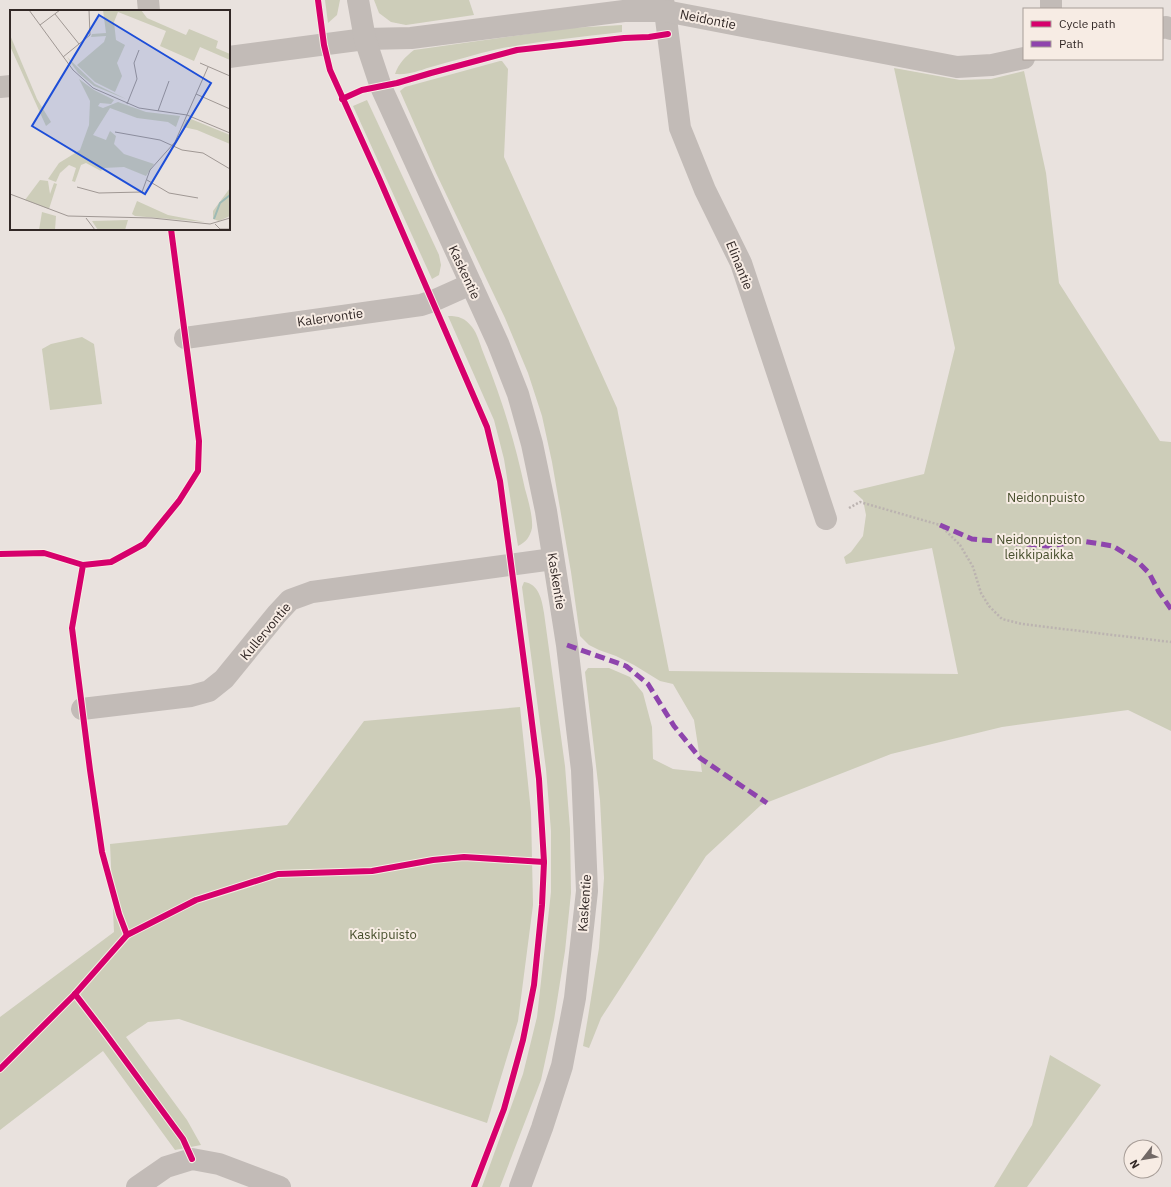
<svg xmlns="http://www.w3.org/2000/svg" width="1171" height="1187" font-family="'IBM Plex Sans',sans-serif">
	<rect width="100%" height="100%" fill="#e9e2de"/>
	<!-- green -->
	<g fill="#cdcdb9">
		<polygon points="325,0 340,0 337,15 328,23"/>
		<polygon points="374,0 469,0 474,15 406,25 391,22 379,13"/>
		<path d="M622 25V32C581 37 539 41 498 49 476 54 453 61 431 67 417 71 410 75 395 74 399 63 405 57 414 50L571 28Z"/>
		<polygon points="500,61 502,61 508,69 504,157 617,408 669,671 958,674 932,548 846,564 844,557 851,552 863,536 866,515 863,500 853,491 924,474 955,348 894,68 960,80 991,79 1024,71 1046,173 1059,283 1160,441 1171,442 1171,731 1128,710 1002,727 891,754 761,805 706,856 601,1018 589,1048 583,1046 588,1017 599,948 604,878 600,800 585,672 588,668 609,668 630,677 643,693 652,727 653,759 673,769 702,772 694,720 673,684 660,681 634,665 616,656 599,650 589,645 580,636 571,572 552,462 542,416 528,373 505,318 436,173 400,91 405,87"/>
		<polygon points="367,100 439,255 441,265 439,275 432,279 353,106"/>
		<path d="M448 316C459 316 465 318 472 327 477 333 480 344 483 352 501 397 515 441 525 489 528 499 533 517 532 528 530 537 526 542 518 546L504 459 494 420Z"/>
		<polygon points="82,337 94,344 102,404 50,410 42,349 51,344"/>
		<path d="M524 582C539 584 542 600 544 613L565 766 570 829 571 893 565 951 554 1020 541 1080 500 1187H482L523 1074 537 1017 551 892V831L546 769 522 587Z"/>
		<polygon points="520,707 531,812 533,905 518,1021 487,1123 179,1019 148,1022 126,1037 187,1120 201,1145 175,1150 103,1051 0,1130 0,1017 114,932 110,844 287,825 364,721"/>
		<polygon points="1050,1055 1101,1085 1027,1187 994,1187 1032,1125"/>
	</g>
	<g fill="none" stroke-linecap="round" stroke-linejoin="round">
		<!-- path -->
		<polyline stroke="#bbb3b0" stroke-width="2.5" stroke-dasharray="2 2" stroke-linecap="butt" points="849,508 860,502 940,525 960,545 973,567 981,593 989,606 1002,619 1022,624 1171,642"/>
		<!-- minor -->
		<g stroke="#c2bbb7" stroke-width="22">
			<polyline points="148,0 149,11"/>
			<polyline points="663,0 665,11 680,128 705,190 741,263 826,519"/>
			<polyline points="1051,9 1051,0"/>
			<polyline points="1162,28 1166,27 1171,29"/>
			<polyline points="229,57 365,39 411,38 624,11 665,11 957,67 992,65 1024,58"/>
			<polyline points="0,87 11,86"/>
			<polyline points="185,338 421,305 433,301 471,284"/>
			<polyline points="82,709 191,696 209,691 224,679 277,614 290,600 312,592 553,559"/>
			<polyline points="137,1187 166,1167 192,1159 219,1164 280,1187"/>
		</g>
		<!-- tertiary -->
		<polyline stroke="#c2bbb7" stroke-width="22" points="358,0 365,39 381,87 498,343 518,394 532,444 546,511 567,645 582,770 587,891 575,998 562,1066 542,1128 520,1187"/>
		<!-- quiet -->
		<g stroke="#8e44ad" stroke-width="5" stroke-dasharray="10 5" stroke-linecap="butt">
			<polyline points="940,525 972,539 1048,546 1082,541 1113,546 1137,561 1149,573 1159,592 1171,609"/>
			<polyline points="567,645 626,666 648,684 674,726 700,758 767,803"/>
		</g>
		<defs>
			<g id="cycleway">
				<polyline points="318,0 324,45 330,70 379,178 487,427 500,481 530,707 539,779 544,862 542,905 534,985 523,1040 504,1109 474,1187"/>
				<polyline points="342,99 362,90 397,83 431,73 517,50 624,38 649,37 668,34"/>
				<polyline points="0,554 44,553 83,565"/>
				<polyline points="127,935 119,914 102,852 90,770 72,628 83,565 111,562 144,544 179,501 198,471 199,441 171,229"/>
				<polyline points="75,994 105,1033 183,1139 192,1159"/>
				<polyline points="0,1069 75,994 127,935 196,900 278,874 372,871 433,860 464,857 544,862"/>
			</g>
		</defs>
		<!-- cycleway casing -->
		<use href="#cycleway" stroke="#f7ece4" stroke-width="8"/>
		<!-- cycleway -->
		<use href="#cycleway" stroke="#d6006c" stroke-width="6"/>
	</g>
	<g text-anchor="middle" stroke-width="4" stroke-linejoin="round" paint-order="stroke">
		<!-- street labels -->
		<g font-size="13" fill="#322826" stroke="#f7ece4">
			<text transform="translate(708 19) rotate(11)" y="5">Neidontie</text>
			<text transform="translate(740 265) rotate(68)" y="5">Elinantie</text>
			<text transform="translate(465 272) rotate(65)" y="5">Kaskentie</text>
			<text transform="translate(330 317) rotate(-8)" y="5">Kalervontie</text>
			<text transform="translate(557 581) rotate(81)" y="5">Kaskentie</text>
			<text transform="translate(265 631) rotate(-50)" y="5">Kullervontie</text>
			<text transform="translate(584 903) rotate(-86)" y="5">Kaskentie</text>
		</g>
		<!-- park labels -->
		<g font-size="13" fill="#474e2c" stroke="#f7ece4">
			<text x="1046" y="502">Neidonpuisto</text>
			<text x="1039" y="544">Neidonpuiston<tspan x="1039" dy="15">leikkipaikka</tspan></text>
			<text x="383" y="939">Kaskipuisto</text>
		</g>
	</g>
	<!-- overview -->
	<g transform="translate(10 10)">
		<rect width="220" height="220" fill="#e9e2de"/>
		<path d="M93 0H131L137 8 176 25 179 19 208 31 206 38 220 44V50L190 37 184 51 150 36 156 21 108 2 104 12 106 30 115 35 107 53 112 66 105 82 85 72 67 55 94 32 96 26 81 27 82 24 96 23ZM0 25 27 89 41 112 36 116 0 36ZM57 47 85 74 116 89 84 76 68 63ZM69 69 84 80 104 90 101 94 90 93 88 96 93 98 108 92 136 102 170 106 166 117 158 112 127 108 100 98 83 125 96 130 100 121 106 126 104 134 114 144 144 154 136 166 114 157 93 158 91 161 76 153 71 155 65 172 62 171 66 158 59 155 50 163 46 172 38 169 49 153 70 140 79 115 80 91ZM181 109 220 125V134L187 120 173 117 176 110ZM30 170 38 171 40 184 44 173 47 174 39 199 15 190ZM220 178V206L209 211 203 209V201ZM127 191 158 205 195 212 125 206 122 204ZM32 202 46 206 45 220H29ZM118 210 115 220H88L82 211Z" fill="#cdcdb9"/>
		<path fill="none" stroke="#9cbab5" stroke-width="2" d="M204 209 210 193 220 185"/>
		<path fill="none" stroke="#a09894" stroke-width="1" d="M19 0 63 60 83 78 129 98 177 105 220 123M45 4 69 34M30 15 50 0M53 47 80 25 79 0M190 53 220 66M186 84 220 99M117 94 127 69 124 53 129 40M148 101 159 71M105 122 150 130 172 140 193 143 220 159M137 170 159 183 188 188M67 177 89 183 132 182 140 160 165 132 198 57M0 184 58 206 142 208 200 214 220 208M76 208 85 220M205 214 210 219H220"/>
		<path fill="#1d4ed8" fill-opacity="0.15" stroke="#1d4ed8" stroke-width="2" d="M89 5 201 73 135 184 22 116Z"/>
		<rect width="220" height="220" fill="none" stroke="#322826" stroke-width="2"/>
	</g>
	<!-- legend -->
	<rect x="1023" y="8" width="140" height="52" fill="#f7ece4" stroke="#a89e98"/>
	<rect x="1031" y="21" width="20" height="6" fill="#d6006c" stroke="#a89e98"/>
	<text x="1059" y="28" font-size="12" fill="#322826">Cycle path</text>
	<rect x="1031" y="41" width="20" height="6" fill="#8e44ad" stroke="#a89e98"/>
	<text x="1059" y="48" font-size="12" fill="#322826">Path</text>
	<!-- north arrow -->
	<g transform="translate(1143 1159) rotate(239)"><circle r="19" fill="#f7ece4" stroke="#a89e98"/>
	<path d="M0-3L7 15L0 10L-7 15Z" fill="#726966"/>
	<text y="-6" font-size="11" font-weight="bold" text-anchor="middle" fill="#322826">N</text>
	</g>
</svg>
